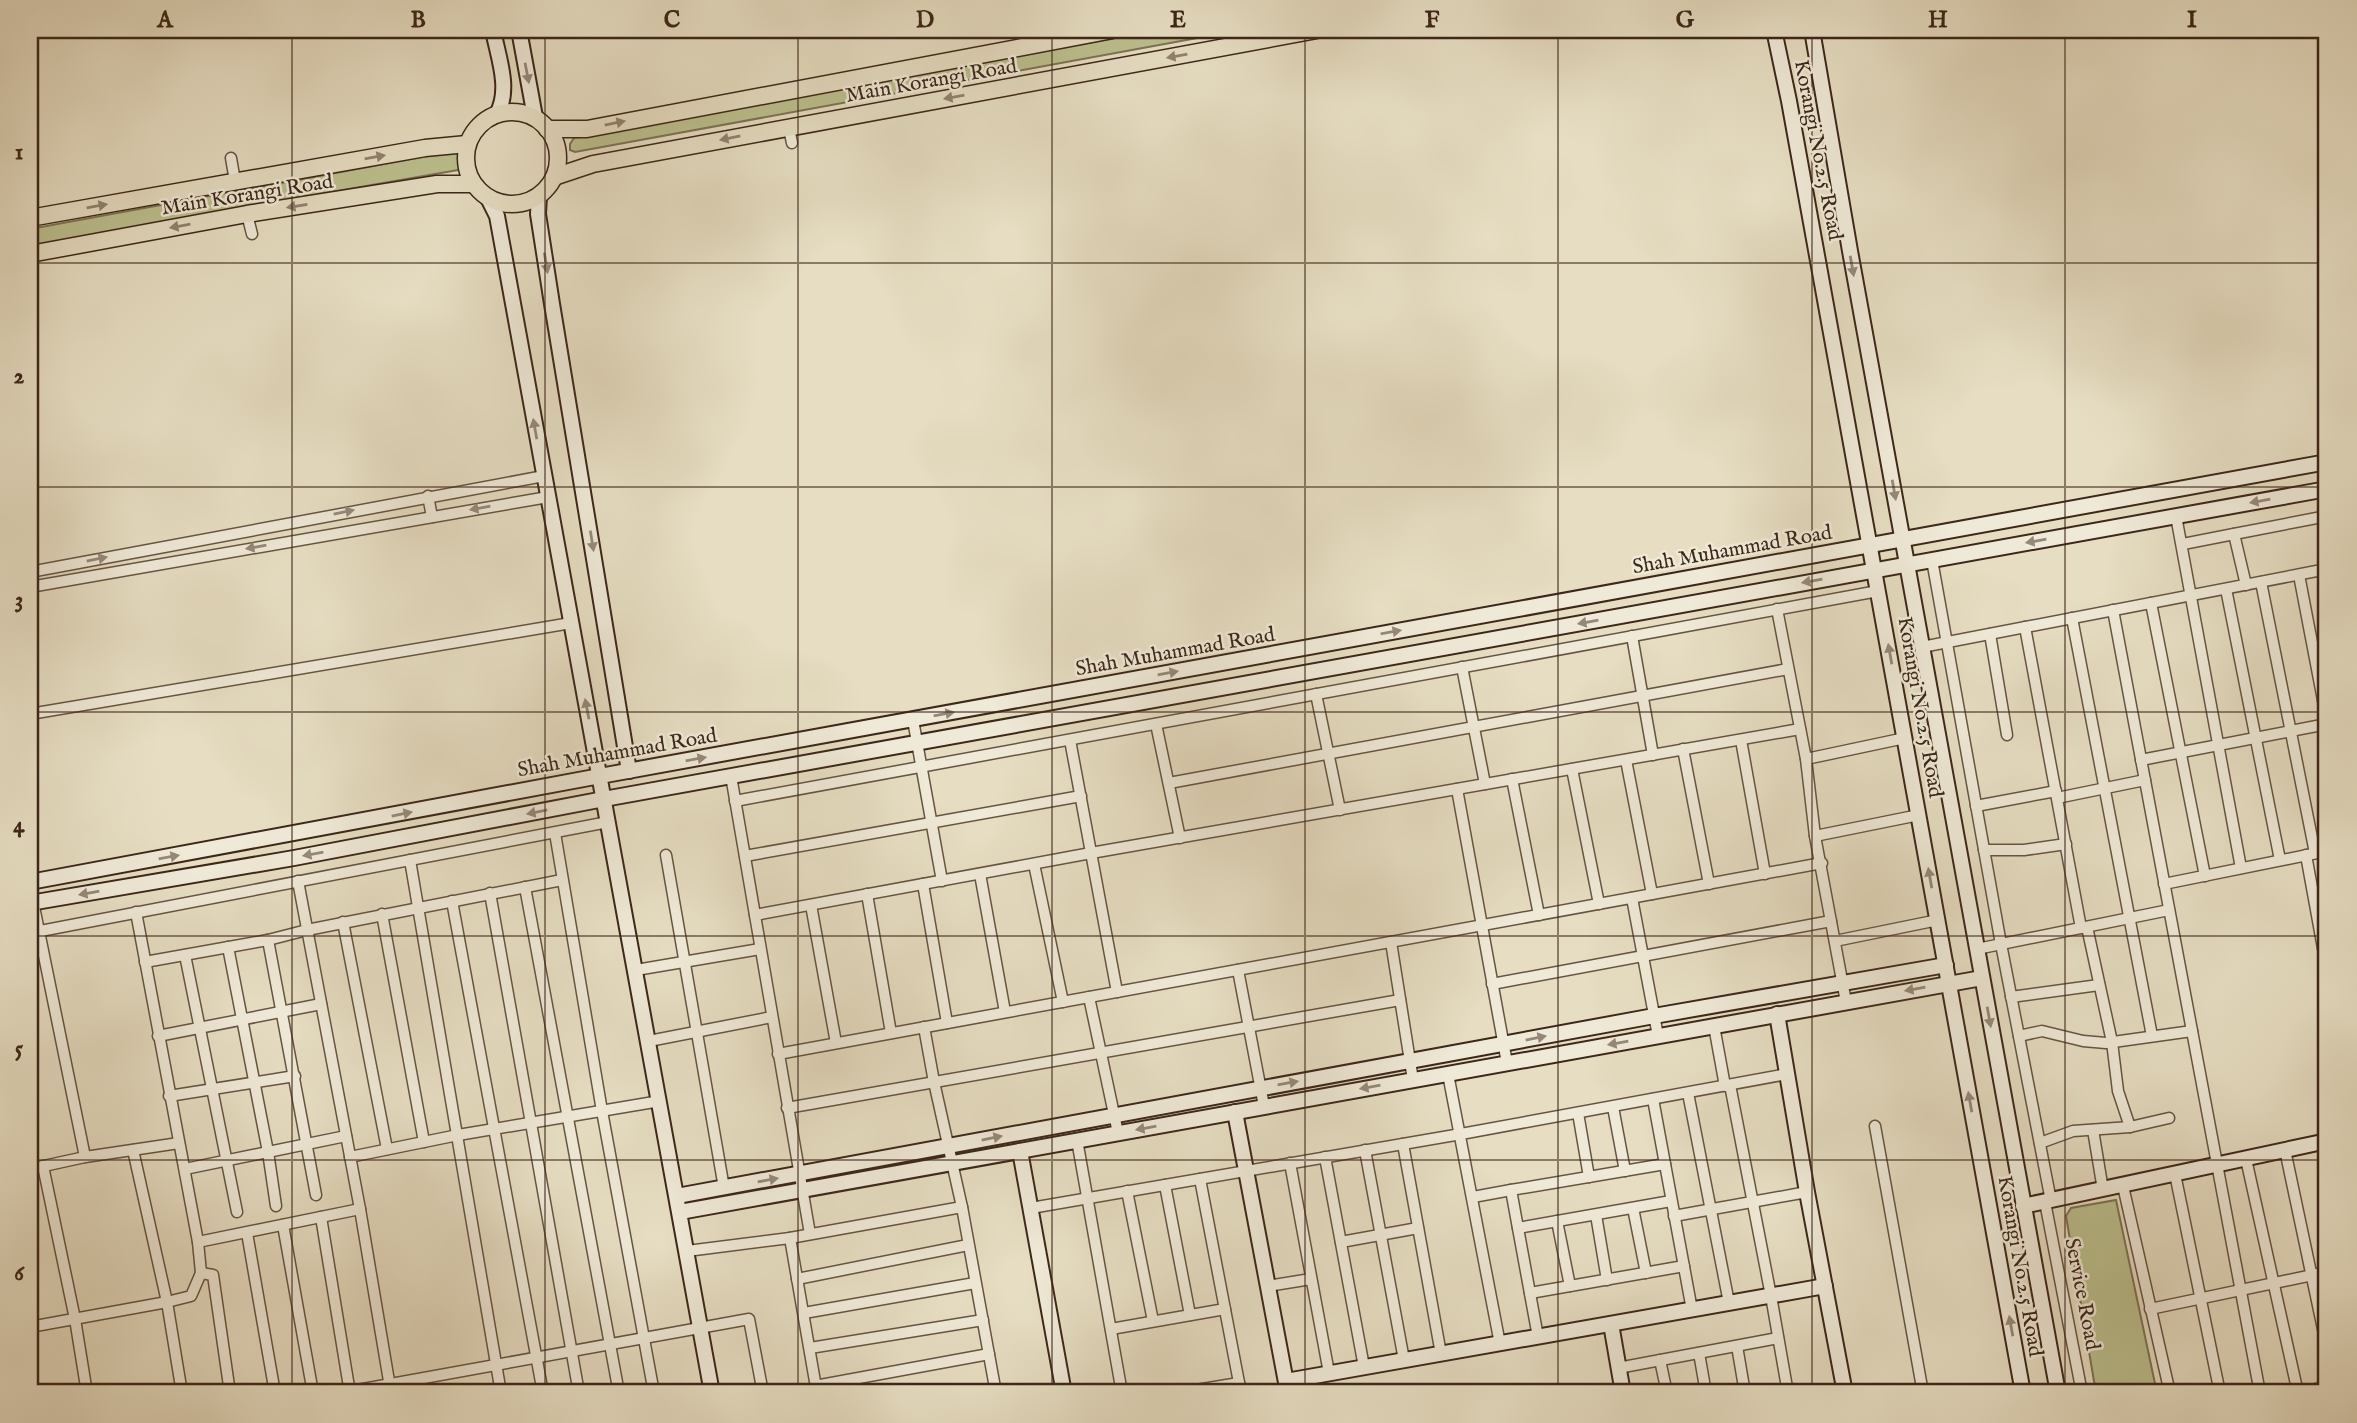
<svg xmlns="http://www.w3.org/2000/svg" width="2357" height="1423" font-family="'IM FELL English',serif">
	<rect width="100%" height="100%" fill="#e6ddc2"/>
	<filter id="stains"><feTurbulence type="fractalNoise" baseFrequency=".00286" numOctaves="4"/><feColorMatrix values="0 0 0 0 .2 0 0 0 0 .09 0 0 0 0 .02 0 0 0 .5 -.17"/></filter>
	<radialGradient id="worn" r=".72"><stop offset=".6" stop-color="#630" stop-opacity="0"/><stop offset="1" stop-color="#630" stop-opacity=".3"/></radialGradient>
	<!-- green -->
	<g fill="#bcbf8e" stroke="#7c7354" stroke-width="2">
		<polygon points="1157,30 1241,30 575,152 570,150 570,144 574,138"/>
		<polygon points="455,151 458,152 461,166 458,170 228,210 30,248 30,229"/>
		<polygon points="2116,1200 2157,1393 2096,1393 2066,1216 2071,1208"/>
	</g>
	<g fill="none" stroke-linecap="round" stroke-linejoin="round">
		<defs>
			<g id="street">
				<polyline points="789,128 792,143"/>
				<polyline points="231,158 235,181"/>
				<polyline points="247,214 252,234"/>
				<polyline points="428,496 432,517"/>
				<polyline points="2176,516 2241,868"/>
				<polyline points="2234,534 2327,516"/>
				<polyline points="2183,544 2234,534 2246,585"/>
				<polyline points="1932,560 2001,944 2051,1201"/>
				<polyline points="30,572 544,476"/>
				<polyline points="2299,575 2327,721"/>
				<polyline points="2261,582 2315,853"/>
				<polyline points="30,587 548,497"/>
				<polyline points="2226,589 2280,860"/>
				<polyline points="2151,603 2205,876"/>
				<polyline points="1777,609 1806,759 1815,836 1846,1002"/>
				<polyline points="2113,610 2260,1393"/>
				<polyline points="2072,618 2152,1036"/>
				<polyline points="2025,627 2081,928"/>
				<polyline points="1990,634 2007,735"/>
				<polyline points="1632,636 1653,755"/>
				<polyline points="1922,647 2327,569"/>
				<polyline points="1462,667 1485,784"/>
				<polyline points="1316,694 1340,810"/>
				<polyline points="30,714 571,623"/>
				<polyline points="913,720 942,881"/>
				<polyline points="1156,724 1180,838"/>
				<polyline points="1070,740 1117,992"/>
				<polyline points="1741,740 1765,874"/>
				<polyline points="1683,749 1709,884"/>
				<polyline points="1806,759 1905,738"/>
				<polyline points="1626,760 1652,894"/>
				<polyline points="2141,760 2327,724"/>
				<polyline points="1572,769 1599,904"/>
				<polyline points="731,776 810,1234"/>
				<polyline points="1512,779 1539,915"/>
				<polyline points="1169,783 1788,669"/>
				<polyline points="1457,789 1507,1063"/>
				<polyline points="2057,798 2145,780"/>
				<polyline points="735,801 1878,591"/>
				<polyline points="1976,806 2056,791"/>
				<polyline points="555,833 602,1111 654,1393"/>
				<polyline points="1815,836 1919,815"/>
				<polyline points="1984,850 2024,850 2066,844"/>
				<polyline points="666,855 724,1188"/>
				<polyline points="2306,855 2327,970"/>
				<polyline points="745,856 1081,796"/>
				<polyline points="410,860 501,1393"/>
				<polyline points="1034,864 1063,1002"/>
				<polyline points="980,874 1005,1012"/>
				<polyline points="298,881 360,1209 391,1393"/>
				<polyline points="923,884 947,1023"/>
				<polyline points="2164,884 2327,851"/>
				<polyline points="30,887 85,1157 179,1143"/>
				<polyline points="525,887 619,1393"/>
				<polyline points="490,893 579,1393"/>
				<polyline points="867,894 891,1033"/>
				<polyline points="1632,898 1658,1036"/>
				<polyline points="452,901 543,1393"/>
				<polyline points="811,905 836,1043"/>
				<polyline points="382,914 424,1142"/>
				<polyline points="755,915 1091,853 1800,729"/>
				<polyline points="343,922 387,1149"/>
				<polyline points="2087,927 2112,1042 2118,1091 2130,1127"/>
				<polyline points="30,933 608,822"/>
				<polyline points="268,940 316,1195"/>
				<polyline points="1835,941 1938,920"/>
				<polyline points="1391,942 1413,1080"/>
				<polyline points="228,947 268,1152 276,1206"/>
				<polyline points="1977,949 2169,910"/>
				<polyline points="185,955 237,1212"/>
				<polyline points="145,962 268,940 307,930 562,880"/>
				<polyline points="636,970 760,949"/>
				<polyline points="1238,970 1264,1106"/>
				<polyline points="1492,984 1831,921"/>
				<polyline points="1089,997 1118,1133"/>
				<polyline points="2011,997 2099,985"/>
				<polyline points="1714,1026 1725,1086"/>
				<polyline points="924,1027 934,1082 962,1207 996,1393"/>
				<polyline points="158,1036 321,1004"/>
				<polyline points="2019,1036 2042,1031 2083,1041 2106,1043 2192,1031"/>
				<polyline points="649,1041 772,1017"/>
				<polyline points="778,1054 1822,863"/>
				<polyline points="1448,1074 1500,1344"/>
				<polyline points="1730,1085 1771,1296 1788,1393"/>
				<polyline points="1688,1093 1729,1303"/>
				<polyline points="169,1096 295,1076"/>
				<polyline points="1653,1099 1692,1310"/>
				<polyline points="1613,1107 1625,1171"/>
				<polyline points="787,1108 1400,1000"/>
				<polyline points="1578,1113 1589,1177"/>
				<polyline points="1875,1126 1923,1393"/>
				<polyline points="2093,1130 2103,1190"/>
				<polyline points="1077,1140 1122,1393"/>
				<polyline points="2322,1142 2327,1168"/>
				<polyline points="2040,1143 2073,1131 2130,1127 2169,1118"/>
				<polyline points="1403,1144 1441,1354"/>
				<polyline points="133,1150 167,1302 182,1393"/>
				<polyline points="1365,1150 1404,1360"/>
				<polyline points="2285,1150 2327,1348"/>
				<polyline points="350,1157 458,1135 660,1101"/>
				<polyline points="1325,1157 1364,1367"/>
				<polyline points="2246,1159 2298,1393"/>
				<polyline points="1290,1163 1329,1373"/>
				<polyline points="43,1166 75,1319 87,1393"/>
				<polyline points="30,1169 85,1157"/>
				<polyline points="185,1169 346,1136"/>
				<polyline points="2175,1174 2220,1393"/>
				<polyline points="1200,1179 1241,1393"/>
				<polyline points="1165,1185 1190,1315"/>
				<polyline points="2123,1186 2170,1393"/>
				<polyline points="1127,1191 1153,1321"/>
				<polyline points="1473,1197 1511,1190"/>
				<polyline points="2045,1202 2082,1393"/>
				<polyline points="1031,1208 1461,1134 1787,1074"/>
				<polyline points="1633,1208 1646,1273"/>
				<polyline points="1596,1215 1607,1280"/>
				<polyline points="1674,1216 1807,1192"/>
				<polyline points="321,1217 350,1393"/>
				<polyline points="1557,1221 1570,1286"/>
				<polyline points="283,1225 313,1393"/>
				<polyline points="1518,1228 1671,1201"/>
				<polyline points="247,1233 275,1393"/>
				<polyline points="198,1242 360,1209"/>
				<polyline points="1341,1242 1418,1228"/>
				<polyline points="687,1251 790,1238"/>
				<polyline points="201,1273 213,1275 230,1393"/>
				<polyline points="797,1279 968,1245"/>
				<polyline points="1268,1286 1311,1279"/>
				<polyline points="1530,1293 1684,1266"/>
				<polyline points="2150,1309 2327,1272"/>
				<polyline points="804,1313 975,1283"/>
				<polyline points="30,1327 167,1302 191,1296 201,1273 198,1242 136,912"/>
				<polyline points="1111,1329 1225,1309"/>
				<polyline points="1538,1337 1511,1190 1665,1164"/>
				<polyline points="1737,1346 1745,1393"/>
				<polyline points="810,1348 983,1320"/>
				<polyline points="1699,1353 1706,1393"/>
				<polyline points="1660,1360 1667,1393"/>
				<polyline points="1618,1368 1778,1338"/>
				<polyline points="815,1386 989,1354"/>
				<polyline points="341,1393 749,1319 763,1393"/>
				<polyline points="817,1393 790,1238 962,1207"/>
				<polyline points="1178,1393 1239,1383"/>
				<polyline points="2296,1393 2327,1387"/>
			</g>
			<g id="secondary">
				<path d="M493 30C498 57 511 89 497 114"/>
				<polyline points="519,30 535,117"/>
				<polyline points="1774,30 1789,101 2023,1393"/>
				<polyline points="1812,30 1850,251 2058,1393"/>
				<polyline points="539,196 538,214 552,304 629,771"/>
				<polyline points="488,198 497,216 712,1393"/>
				<polyline points="30,882 600,776 2327,462"/>
				<polyline points="30,903 294,858 604,799 2327,489"/>
				<polyline points="1777,1014 1807,1192 1845,1393"/>
				<polyline points="1235,1112 1288,1393"/>
				<polyline points="1020,1151 1064,1393"/>
				<polyline points="677,1196 1654,1016 1946,965"/>
				<polyline points="2023,1206 2327,1141"/>
				<polyline points="680,1212 1982,978"/>
				<polyline points="1611,1324 1623,1393"/>
				<polyline points="1286,1381 1825,1286"/>
			</g>
			<g id="primary">
				<circle cx="512" cy="158" r="46"/>
				<polyline points="547,129 587,129 1113,30"/>
				<polyline points="554,177 593,164 1317,30"/>
				<polyline points="30,218 425,148 467,144"/>
				<polyline points="30,254 247,214 437,184 472,184"/>
			</g>
		</defs>
		<!-- street casing -->
		<use href="#street" stroke="#665443" stroke-width="13"/>
		<!-- secondary casing -->
		<use href="#secondary" stroke="#3c2719" stroke-width="18"/>
		<!-- primary casing -->
		<use href="#primary" stroke="#3c2719" stroke-width="19"/>
		<!-- street -->
		<use href="#street" stroke="#efe9d7" stroke-width="10"/>
		<!-- secondary -->
		<use href="#secondary" stroke="#efe9d7" stroke-width="14"/>
		<!-- primary -->
		<use href="#primary" stroke="#e6ddc2" stroke-width="16"/>
	</g>
	<!-- one-way arrows -->
	<defs><path id="oneway-solid" d="M-6-.8H1V-3.2L6.5 0L1 3.2V.8H-6Z" transform="scale(1.75)"/></defs>
	<g fill="#91826e">
		<use href="#oneway-solid" transform="translate(1177 56) rotate(170)"/>
		<use href="#oneway-solid" transform="translate(954 97) rotate(170)"/>
		<use href="#oneway-solid" transform="translate(615 123) rotate(-11)"/>
		<use href="#oneway-solid" transform="translate(730 138) rotate(169)"/>
		<use href="#oneway-solid" transform="translate(375 157) rotate(-10)"/>
		<use href="#oneway-solid" transform="translate(97 206) rotate(-10)"/>
		<use href="#oneway-solid" transform="translate(297 206) rotate(171)"/>
		<use href="#oneway-solid" transform="translate(180 226) rotate(170)"/>
	</g>
	<g fill="#968878">
		<use href="#oneway-solid" transform="translate(527 73) rotate(79)"/>
		<use href="#oneway-solid" transform="translate(546 263) rotate(81)"/>
		<use href="#oneway-solid" transform="translate(1852 266) rotate(80)"/>
		<use href="#oneway-solid" transform="translate(535 429) rotate(-100)"/>
		<use href="#oneway-solid" transform="translate(1894 490) rotate(80)"/>
		<use href="#oneway-solid" transform="translate(2260 501) rotate(170)"/>
		<use href="#oneway-solid" transform="translate(480 508) rotate(170)"/>
		<use href="#oneway-solid" transform="translate(344 512) rotate(-11)"/>
		<use href="#oneway-solid" transform="translate(592 541) rotate(81)"/>
		<use href="#oneway-solid" transform="translate(2036 541) rotate(170)"/>
		<use href="#oneway-solid" transform="translate(256 547) rotate(170)"/>
		<use href="#oneway-solid" transform="translate(97 559) rotate(-11)"/>
		<use href="#oneway-solid" transform="translate(1812 581) rotate(170)"/>
		<use href="#oneway-solid" transform="translate(1588 622) rotate(170)"/>
		<use href="#oneway-solid" transform="translate(1391 632) rotate(-10)"/>
		<use href="#oneway-solid" transform="translate(1890 654) rotate(-100)"/>
		<use href="#oneway-solid" transform="translate(1168 673) rotate(-10)"/>
		<use href="#oneway-solid" transform="translate(587 709) rotate(-101)"/>
		<use href="#oneway-solid" transform="translate(944 714) rotate(-10)"/>
		<use href="#oneway-solid" transform="translate(696 759) rotate(-10)"/>
		<use href="#oneway-solid" transform="translate(537 812) rotate(169)"/>
		<use href="#oneway-solid" transform="translate(402 814) rotate(-11)"/>
		<use href="#oneway-solid" transform="translate(313 854) rotate(170)"/>
		<use href="#oneway-solid" transform="translate(169 857) rotate(-10)"/>
		<use href="#oneway-solid" transform="translate(1930 878) rotate(-100)"/>
		<use href="#oneway-solid" transform="translate(89 893) rotate(170)"/>
		<use href="#oneway-solid" transform="translate(1915 989) rotate(170)"/>
		<use href="#oneway-solid" transform="translate(1989 1017) rotate(80)"/>
		<use href="#oneway-solid" transform="translate(1536 1038) rotate(-11)"/>
		<use href="#oneway-solid" transform="translate(1618 1043) rotate(170)"/>
		<use href="#oneway-solid" transform="translate(1288 1083) rotate(-10)"/>
		<use href="#oneway-solid" transform="translate(1370 1087) rotate(170)"/>
		<use href="#oneway-solid" transform="translate(1970 1102) rotate(-100)"/>
		<use href="#oneway-solid" transform="translate(1146 1128) rotate(170)"/>
		<use href="#oneway-solid" transform="translate(992 1138) rotate(-11)"/>
		<use href="#oneway-solid" transform="translate(768 1180) rotate(-10)"/>
		<use href="#oneway-solid" transform="translate(2011 1326) rotate(-100)"/>
	</g>
	<!-- grid -->
	<path fill="none" stroke="#3c2719" stroke-width="2" stroke-opacity="0.55" d="M292 30V1393M545 30V1393M798 30V1393M1052 30V1393M1305 30V1393M1558 30V1393M1812 30V1393M2065 30V1393M30 263H2327M30 487H2327M30 712H2327M30 936H2327M30 1160H2327"/>
	<g text-anchor="middle" stroke-width="5" stroke-linejoin="round" paint-order="stroke">
		<!-- street labels -->
		<g font-size="21" fill="#3c2719" stroke="#efe9d7">
			<text transform="translate(931 80) rotate(-10)" y="7">Main Korangi Road</text>
			<text transform="translate(1819 150) rotate(79)" y="7">Korangi No.2.5 Road</text>
			<text transform="translate(247 194) rotate(-9)" y="7">Main Korangi Road</text>
			<text transform="translate(1732 549) rotate(-10)" y="7">Shah Muhammad Road</text>
			<text transform="translate(1175 651) rotate(-10)" y="7">Shah Muhammad Road</text>
			<text transform="translate(1921 707) rotate(80)" y="7">Korangi No.2.5 Road</text>
			<text transform="translate(617 752) rotate(-10)" y="7">Shah Muhammad Road</text>
			<text transform="translate(2021 1266) rotate(80)" y="7">Korangi No.2.5 Road</text>
			<text transform="translate(2083 1294) rotate(79)" y="7">Service Road</text>
		</g>
	</g>
	<!-- margin -->
	<rect width="2357" height="1423" fill="none" stroke="#e6ddc2" stroke-width="77"/>
	<rect x="38" y="38" width="2280" height="1346" fill="none" stroke="#3c2719" stroke-width="2.5"/>
	<g font-size="23" text-anchor="middle" font-weight="bold" fill="#3c2719">
		<text x="165" y="27">A</text>
		<text x="418" y="27">B</text>
		<text x="672" y="27">C</text>
		<text x="925" y="27">D</text>
		<text x="1178" y="27">E</text>
		<text x="1432" y="27">F</text>
		<text x="1685" y="27">G</text>
		<text x="1938" y="27">H</text>
		<text x="2192" y="27">I</text>
		<text x="19" y="159">1</text>
		<text x="19" y="383">2</text>
		<text x="19" y="607">3</text>
		<text x="19" y="832">4</text>
		<text x="19" y="1056">5</text>
		<text x="19" y="1280">6</text>
	</g>
	<rect width="100%" height="100%" filter="url(#stains)"/>
	<rect width="100%" height="100%" fill="url(#worn)"/>
</svg>
